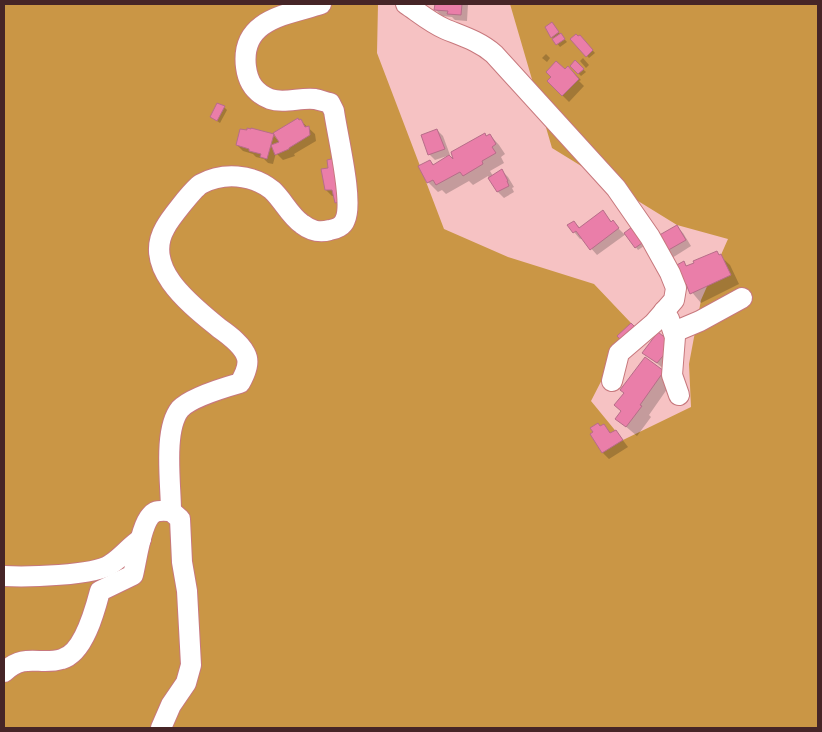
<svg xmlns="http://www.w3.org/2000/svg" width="822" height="732" font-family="'Golos Text',sans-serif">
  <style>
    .green { fill: #ca9645 }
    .shadow { fill: #0003 }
    .building { fill: #ea7ea9; stroke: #b76d89 }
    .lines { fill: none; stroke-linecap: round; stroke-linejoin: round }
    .minor-casing { stroke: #c7787d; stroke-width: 22 }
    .minor { stroke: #fff; stroke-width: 20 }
  </style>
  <rect width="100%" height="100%" fill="#f6c2c3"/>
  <path class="green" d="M4,4H378L377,53L444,229L508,257L594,284L631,323L591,401L623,440L691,407L689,364L701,300L728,239L677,225L552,148L510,4H818V728H4Z"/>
  <g class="shadow">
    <path d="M436,4H468L467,21L455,20L452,17L442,16L435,9Z"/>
    <path d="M554,27L567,42L560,47L552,37Z"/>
    <path d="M580,36L595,53L589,58L572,40Z"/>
    <path d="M546,54L550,58L547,62L542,58Z"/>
    <path d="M583,58L589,65L586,68L580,61Z"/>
    <path d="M575,62L586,72L581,76L571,66Z"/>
    <path d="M568,67L581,80L579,81L584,86L569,102L548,81Z"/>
    <path d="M224,107L227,110L220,123L211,117Z"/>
    <path d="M300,120L315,134L316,141L294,154L295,156L283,160L276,153L273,164L268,163L264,159L256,157L253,154L243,151L237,145L273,135L278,140Z"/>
    <path d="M437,130L443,136L450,155L435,160L429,154Z"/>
    <path d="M490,135L499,145L505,154L501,157L504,163L490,171L493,176L502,171L508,177L514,187L512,188L514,192L504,198L498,192L488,176L473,185L469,181L446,194L442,190L438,192L428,182L420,167L430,161L434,165L456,164Z"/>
    <path d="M322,170L342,209L336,202L335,196H332L326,190Z"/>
    <path d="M602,212L624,234L632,228L647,244L638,250L626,234L597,255L582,238L580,239L569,226L574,222L580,228Z"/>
    <path d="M677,227L683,233L691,246L672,258L666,251Z"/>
    <path d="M717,253L730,265L739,284L701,303L685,284L683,263L688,267Z"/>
    <path d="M672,344L664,369L644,353Z"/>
    <path d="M645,359L672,382L649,415L651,417L637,436L617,419L622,412L625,393Z"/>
    <path d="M604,425L611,434L616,431L628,447L609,459L603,453L592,434Z"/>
  </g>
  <g class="building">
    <path d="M435,4H462L461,15L447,14L448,11L434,10Z"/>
    <path d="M552,22L559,32L551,38L545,27Z"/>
    <path d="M561,33L565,39L556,45L552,39Z"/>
    <path d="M576,34L578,36L580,35L593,50L586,57L570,39Z"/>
    <path d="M575,60L584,69L578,74L570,66Z"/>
    <path d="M556,61L565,69L568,66L579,79L562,96L547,81L551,77L546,72Z"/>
    <path d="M217,103L225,106L217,121L210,117Z"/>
    <path d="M298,118L299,120L301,119L305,127L309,126L310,135L289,148V149L275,155L271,145L279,142L273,133Z"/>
    <path d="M247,128L251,129V128L274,134L267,159L260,157L261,154L249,151V149L236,145L240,129L247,130Z"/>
    <path d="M437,129L445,149L428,155L421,135Z"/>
    <path d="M485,133L486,136L490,134L496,144L492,147L496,153L482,161L483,164L463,176L460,172L436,185L433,180L427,183L418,166L430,160L433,165L449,155L453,159L451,152Z"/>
    <path d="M335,158L344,201L335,203L332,190H325L321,169L328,168L327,160Z"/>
    <path d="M502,169L508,181H507L509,186L497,192L488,178Z"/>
    <path d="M603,210L611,222L613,220L619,228L590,250L576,231L573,233L567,225L574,221L579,228Z"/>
    <path d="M677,225L686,240L665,252L656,237Z"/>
    <path d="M632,227L645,241L635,248L624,233Z"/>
    <path d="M717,251L719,255L721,254L731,275L690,294L686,284L684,285L675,266L684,261L686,266L694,263L693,261Z"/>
    <path d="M631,323L638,330L620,339L617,336Z"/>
    <path d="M658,332L673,344L657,363L642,353Z"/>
    <path d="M645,357L664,371L640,405L642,406L626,427L615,419L621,411L614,405L624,393L620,390Z"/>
    <path d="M598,423L600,426L604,424L610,433L616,430L623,440L602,453L590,434L593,432L590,428Z"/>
  </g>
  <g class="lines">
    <defs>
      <g id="minor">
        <path d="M406,4C418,12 431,23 445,29C462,36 479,41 494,54L616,188L650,237L670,273L676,288L674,300L654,323L619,353L612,381"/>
        <path d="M664,311L669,319L675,337L672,375L679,395"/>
        <path d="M674,332L700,321L742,298"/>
        <path d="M171,511C171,484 163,430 180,409C190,398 226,387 240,383C244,376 249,366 247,358C244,346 229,335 219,328C191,305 142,268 165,228C169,220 193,189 201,184C223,172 252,174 272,190C283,200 290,216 302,224C311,231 319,233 330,230C336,229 343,226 345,220C354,202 337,134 334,111L330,103C325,102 320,100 315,99C301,97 284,104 270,99C255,93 248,83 246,67C240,19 287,15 321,4"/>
        <path d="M4,576C25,577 95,576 111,564C122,557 130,546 141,539"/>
        <path d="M4,672C26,652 39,666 62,659C84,653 95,610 100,591L133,575C137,560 141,519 155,512C160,510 167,511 171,511L180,519L182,562L187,591L191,665L186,683L171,705L161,728"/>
      </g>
    </defs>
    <use href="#minor" class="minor-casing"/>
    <use href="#minor" class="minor"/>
  </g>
  <rect width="822" height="732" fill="none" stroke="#462527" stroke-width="10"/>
</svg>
